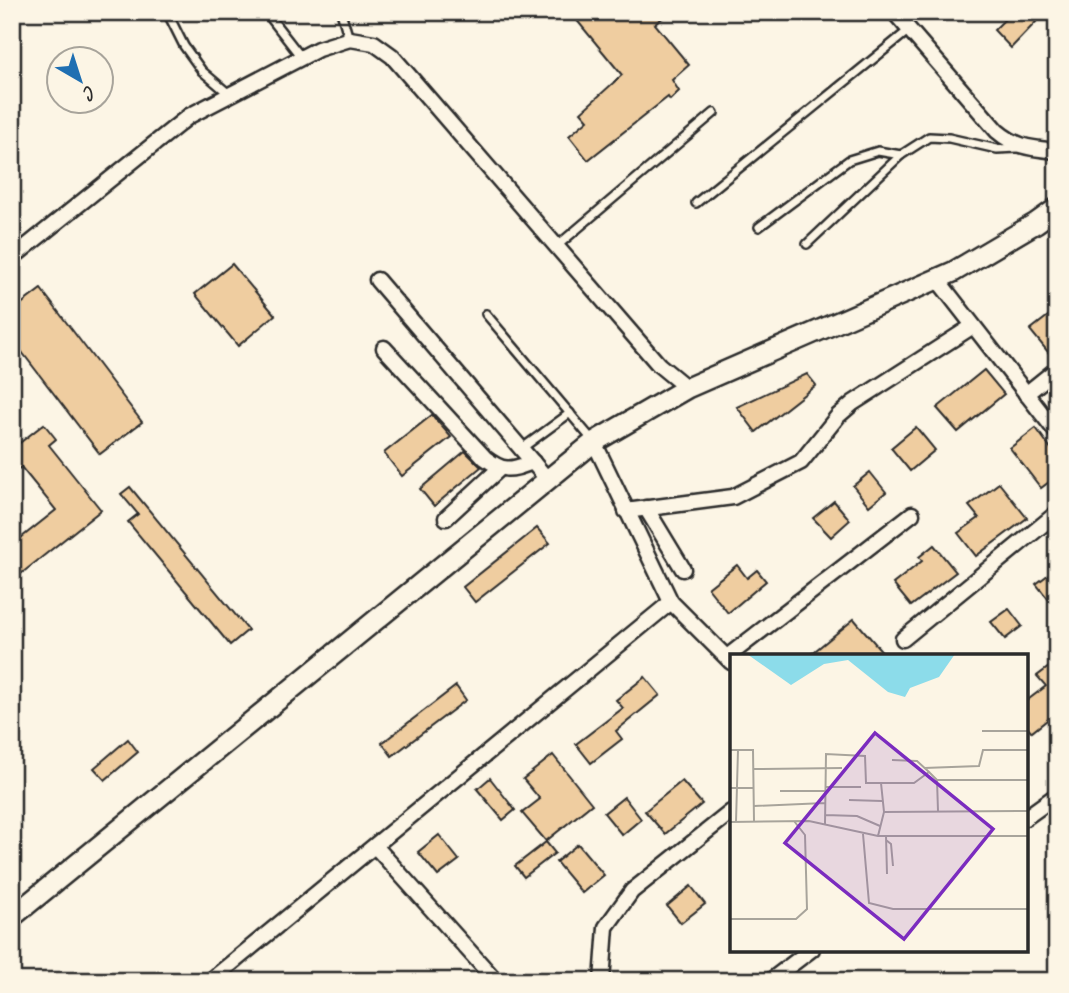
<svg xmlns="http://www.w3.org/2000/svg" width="1069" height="993" font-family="Caveat,sans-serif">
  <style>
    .building { fill: #efcda0; stroke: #2b2b2b; stroke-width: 2 }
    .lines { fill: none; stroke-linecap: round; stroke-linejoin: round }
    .lane-casing { stroke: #2b2b2b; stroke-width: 12 }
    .street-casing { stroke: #2b2b2b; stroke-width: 19 }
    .secondary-casing { stroke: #2b2b2b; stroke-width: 24 }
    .lane { stroke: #fcf5e5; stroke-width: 7 }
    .street { stroke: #fcf5e5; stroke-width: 14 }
    .secondary { stroke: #fcf5e5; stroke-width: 19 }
    .inset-road { fill: none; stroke: #a8a49b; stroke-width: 2 }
    .view { fill: #7b2cbf; fill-opacity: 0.15; stroke: #7b2cbf; stroke-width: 3.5 }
    .inset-edge { fill: none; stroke: #2b2b2b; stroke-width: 3.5 }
  </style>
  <rect width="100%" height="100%" fill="#fcf5e5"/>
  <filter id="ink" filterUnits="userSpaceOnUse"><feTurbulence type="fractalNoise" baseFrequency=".0143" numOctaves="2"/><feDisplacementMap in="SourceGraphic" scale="14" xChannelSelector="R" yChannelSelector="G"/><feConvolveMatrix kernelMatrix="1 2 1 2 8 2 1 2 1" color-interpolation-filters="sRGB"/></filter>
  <g filter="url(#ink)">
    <g class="building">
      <path d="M570,12H670L655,24L689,65L672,80L679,91L670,100L668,97L588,160L569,136L588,120L581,112L622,75Z"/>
      <path d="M1012,12H1026L1036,22L1011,48L994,30Z"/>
      <path d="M232,264L275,315L238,346L195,294Z"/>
      <path d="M41,289L142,422L100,454L12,339V311Z"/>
      <path d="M1057,309V344L1048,352L1030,330Z"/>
      <path d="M984,370L1004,394L958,432L937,408Z"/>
      <path d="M807,374L816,385L756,432L737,407Z"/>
      <path d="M432,415L451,437L402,476L384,453Z"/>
      <path d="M44,424L56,439L49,445L101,510L12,581V545L56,510L21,467L12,474V449Z"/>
      <path d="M916,427L935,450L910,471L891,448Z"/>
      <path d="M1036,428L1057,457V476L1041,488L1010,448Z"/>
      <path d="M465,451L481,467L434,506L420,489Z"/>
      <path d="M870,472L886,492L869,506L853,486Z"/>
      <path d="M999,483L1027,518L976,556L958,533L979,518L969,506Z"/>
      <path d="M130,487L248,630L230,645L128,522L138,514L121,494Z"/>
      <path d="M834,501L850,520L831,537L813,518Z"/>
      <path d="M537,528L550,543L475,602L463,587Z"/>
      <path d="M934,545L956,572L911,606L893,584L922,561L919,557Z"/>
      <path d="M737,565L747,578L757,570L766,581L728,613L708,588Z"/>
      <path d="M1057,568V610L1036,584Z"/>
      <path d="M1009,609L1022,626L1005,639L991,622Z"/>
      <path d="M854,619L885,655H810Z"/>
      <path d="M1057,661V712L1032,732L1025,724V702L1046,686L1037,676Z"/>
      <path d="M645,677L660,695L616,731L622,739L591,763L576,744L623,708L616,700Z"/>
      <path d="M456,686L466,700L392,756L382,743Z"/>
      <path d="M128,739L138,752L105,780L94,768Z"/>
      <path d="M553,755L592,804L546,841L522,813L540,799L523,779Z"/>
      <path d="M490,778L515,810L503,820L477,789Z"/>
      <path d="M682,781L702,804L665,834L645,811Z"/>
      <path d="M624,797L641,819L622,835L604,813Z"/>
      <path d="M439,835L459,860L438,876L418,852Z"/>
      <path d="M546,842L555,853L524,877L515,866Z"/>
      <path d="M578,844L604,875L582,893L556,862Z"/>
      <path d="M691,886L705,904L681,923L667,906Z"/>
    </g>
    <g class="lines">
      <defs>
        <g id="lane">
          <path d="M167,12L184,46L202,71L229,94"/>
          <path d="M266,12L301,57"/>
          <path d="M341,12L349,39"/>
          <path d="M696,203L909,30"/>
          <path d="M759,227L849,160L878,151L901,155"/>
          <path d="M807,244L901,155L929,137L949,138L997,149L1018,148"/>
          <path d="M557,246L714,113"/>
          <path d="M486,314L594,442"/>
          <path d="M521,449L570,413"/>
        </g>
        <g id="street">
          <path d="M894,12L997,131C1017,148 1031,148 1057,151"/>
          <path d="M12,258L189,116L318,49L350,39L374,43L392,56L659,365L687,388"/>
          <path d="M937,279L1057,433"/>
          <path d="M377,280L548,480"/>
          <path d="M384,348L485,458C505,473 510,470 533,462"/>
          <path d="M1026,394L1057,369"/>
          <path d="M594,442L671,602L731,662"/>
          <path d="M646,508L683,569"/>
          <path d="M626,511L733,497L801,462L838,416L853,403L973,326"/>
          <path d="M446,518L499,469"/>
          <path d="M903,639L1057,513"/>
          <path d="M727,657L912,514"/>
          <path d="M1025,818L1057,795"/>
          <path d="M375,846L496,981"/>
          <path d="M210,981L671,602"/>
          <path d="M602,981L606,927L632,891L731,812"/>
          <path d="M770,981L812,949"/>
        </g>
        <path id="secondary" d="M12,917L594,442L687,388L953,272L1036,223L1057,208"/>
      </defs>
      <use href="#lane" class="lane-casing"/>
      <use href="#street" class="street-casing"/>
      <use href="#secondary" class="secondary-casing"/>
      <use href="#lane" class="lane"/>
      <use href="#street" class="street"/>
      <use href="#secondary" class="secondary"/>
    </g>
  </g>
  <g transform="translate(730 654)">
    <rect width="298" height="298" fill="#fcf5e5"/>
    <path d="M17,0H225L209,23L180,34L175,43L158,38L118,6L94,10L61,31Z" fill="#8cdcea"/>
    <path class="inset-road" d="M252,77H298M0,96H23L24,167M194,114L249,112L253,96H298M23,115L112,114M199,118L207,126L208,157M207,126H298M96,133H131M0,134H24M50,137H96M119,146L152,147M24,152L95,149M154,158L298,157M95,161L127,162L150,172M0,168L79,167L148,182H298M6,168L8,96M95,170L96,100L135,102L136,129H151M133,180L139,249L163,255H298M148,182L154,158L151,129H184L199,118L187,107L162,106M156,182L157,220M156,186L161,190L163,212M0,265H66L77,255L75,181L64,167"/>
    <path class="view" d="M145,79L263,175L174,285L55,189Z"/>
    <rect width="298" height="298" class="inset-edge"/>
  </g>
  <rect width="1069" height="993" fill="none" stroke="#fcf5e5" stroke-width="42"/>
  <rect x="21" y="21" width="1027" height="951" fill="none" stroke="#2b2b2b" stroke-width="2.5" filter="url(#ink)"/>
  <g transform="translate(80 80) rotate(141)"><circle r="33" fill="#fcf5e5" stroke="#a8a49b" stroke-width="2"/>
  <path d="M0-5L12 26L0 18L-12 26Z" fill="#1f6fb2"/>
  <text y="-10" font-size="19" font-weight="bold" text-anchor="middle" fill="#2b2b2b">С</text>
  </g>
</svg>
